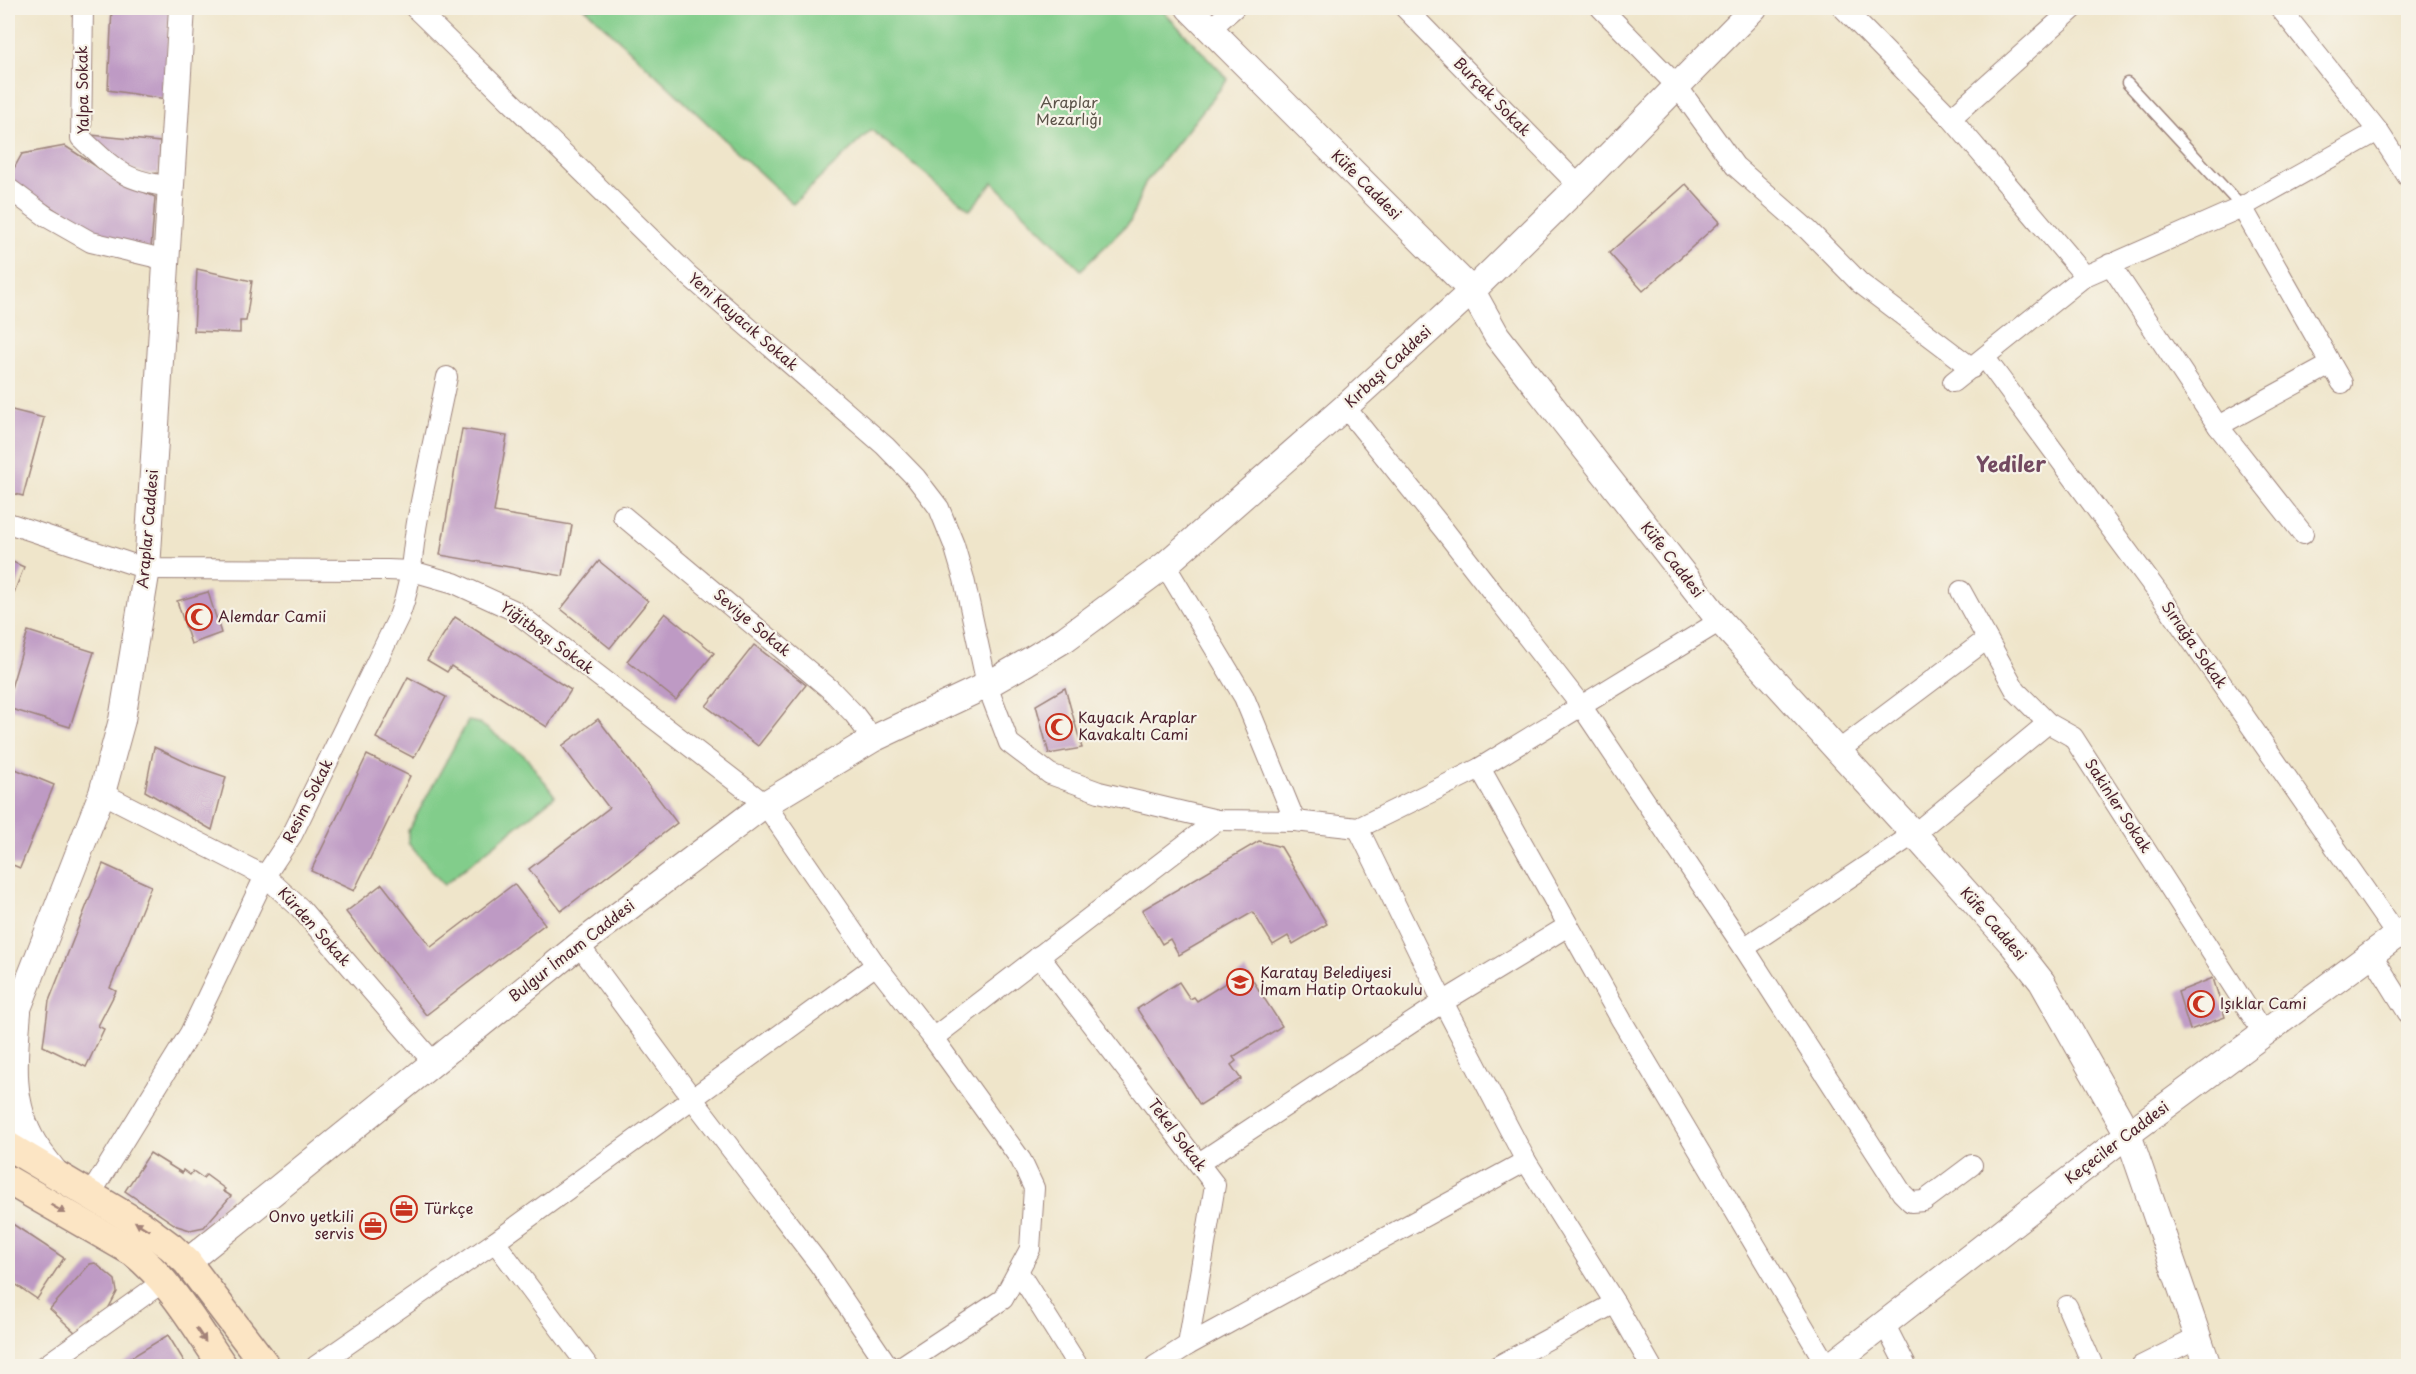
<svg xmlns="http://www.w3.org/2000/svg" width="2416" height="1374" font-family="'Playpen Sans',sans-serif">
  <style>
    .green { fill: #82cd8b; stroke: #66765b; stroke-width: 1.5 }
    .building { fill: #be9ac4 }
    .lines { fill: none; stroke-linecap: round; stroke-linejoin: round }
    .service-casing { stroke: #9c827a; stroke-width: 13 }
    .minor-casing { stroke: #9c827a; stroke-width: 22 }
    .tertiary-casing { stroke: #9c827a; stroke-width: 28 }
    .secondary-casing { stroke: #9c827a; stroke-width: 31 }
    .service { stroke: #fff; stroke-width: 10 }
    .minor { stroke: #fff; stroke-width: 20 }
    .tertiary { stroke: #fff; stroke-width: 26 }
    .secondary { stroke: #fce5c4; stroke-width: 28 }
    .oneway { fill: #a38278 }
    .labels { text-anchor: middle; stroke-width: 4.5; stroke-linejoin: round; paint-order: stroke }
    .street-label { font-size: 15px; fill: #4a1f2b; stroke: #f7f3e8 }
    .park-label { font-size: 15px; fill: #5b5348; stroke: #f7f3e8 }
    .poi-label { font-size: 15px; fill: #4a1f2b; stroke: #f7f3e8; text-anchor: start }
    .district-label { font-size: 21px; font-weight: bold; fill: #734a61; stroke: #f7f3e8 }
  </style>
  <rect width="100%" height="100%" fill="#f7f3e8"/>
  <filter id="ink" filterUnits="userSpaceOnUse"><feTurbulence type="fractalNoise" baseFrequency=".0167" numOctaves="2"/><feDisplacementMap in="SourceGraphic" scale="12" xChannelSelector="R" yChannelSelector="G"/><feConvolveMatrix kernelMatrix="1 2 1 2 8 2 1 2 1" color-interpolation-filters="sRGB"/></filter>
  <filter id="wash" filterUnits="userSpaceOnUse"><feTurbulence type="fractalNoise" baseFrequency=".008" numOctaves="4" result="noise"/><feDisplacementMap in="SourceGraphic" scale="24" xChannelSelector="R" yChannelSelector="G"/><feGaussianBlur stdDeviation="1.35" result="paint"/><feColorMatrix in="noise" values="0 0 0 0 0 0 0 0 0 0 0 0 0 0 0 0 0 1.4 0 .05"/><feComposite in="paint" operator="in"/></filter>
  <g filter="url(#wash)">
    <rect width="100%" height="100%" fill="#efe5ca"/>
    <g class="green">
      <path d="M585,8H1160L1228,79L1145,183L1130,222L1081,270L993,182L970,210L871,130L793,204Z"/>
      <path d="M468,721L479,723L525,756L555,796L444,885L408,843V831Z"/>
    </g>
    <g id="blocks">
      <g class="building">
        <path d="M112,8H169L166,99L108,90Z"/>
        <path d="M91,135L160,142L159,173L147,174L118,165Z"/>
        <path d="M65,146L119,181L155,197L151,249L95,236L8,179L22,154Z"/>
        <path d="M1686,184L1720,222L1643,291L1609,253Z"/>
        <path d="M197,269L252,281L246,321H240V333L194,331Z"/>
        <path d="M8,409L44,418L23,496L8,492Z"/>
        <path d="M462,429L507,436L494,512L572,525L563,576L440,555Z"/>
        <path d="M8,560L24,567L8,608Z"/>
        <path d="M599,561L648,601L610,648L561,609Z"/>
        <path d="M208,592L221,633L191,644L177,601Z"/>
        <path d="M665,613L714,653L676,700L627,661Z"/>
        <path d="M455,617L571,690L547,727L451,666L447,672L427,660Z"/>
        <path d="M28,631L94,652L70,727L8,708V698Z"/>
        <path d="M754,645L806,685L758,746L706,706Z"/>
        <path d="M408,677L446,697L414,758L376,738Z"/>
        <path d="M1065,688L1082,748L1049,754L1036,705Z"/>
        <path d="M598,719L677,823L561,911L529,869L609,808L562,746Z"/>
        <path d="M154,747L194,766L226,777L212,830L145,791Z"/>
        <path d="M367,755L410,776L354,891L311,871Z"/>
        <path d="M8,766L54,785L20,868L8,863Z"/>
        <path d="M1259,841L1281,847L1327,924L1293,944L1288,936L1273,945L1253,912L1179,955L1170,939L1162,944L1142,910Z"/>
        <path d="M103,864L151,886L110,988L116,991L98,1026L104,1029L86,1067L43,1046L49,1001Z"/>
        <path d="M382,884L431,947L514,884L545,924L426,1015L346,912Z"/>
        <path d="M1246,970L1282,1026L1233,1057L1236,1061L1231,1065L1241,1079L1200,1105L1137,1009L1179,982L1190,999L1194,997L1197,1001Z"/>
        <path d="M2213,978L2225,1017L2190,1030L2178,992Z"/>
        <path d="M150,1153L182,1173L183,1170L190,1175L193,1171L203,1178L206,1175L225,1189L223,1191L231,1196L204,1227L190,1230L177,1226L125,1191Z"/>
        <path d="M8,1221L64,1258L37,1299L8,1279Z"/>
        <path d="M95,1263L115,1280L117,1292L108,1309L76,1333L50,1309L90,1264Z"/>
        <path d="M168,1335L187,1366H117Z"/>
      </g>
    </g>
  </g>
  <g filter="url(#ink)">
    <use href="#blocks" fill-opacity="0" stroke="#9c827a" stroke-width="1.5"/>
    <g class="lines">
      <defs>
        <path id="service" d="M2127,83L2242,207"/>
        <g id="minor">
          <path d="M83,8L81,138C115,170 124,181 172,187"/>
          <path d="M415,8L687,274L885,446L916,478L939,508L954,545L964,579L987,685L1009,743L1050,774L1099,792L1217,820L1295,821L1358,828L1480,768L1720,621"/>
          <path d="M1405,8L1579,186"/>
          <path d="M1601,8L1677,86L1735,166L1808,230L1860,283L1972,368"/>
          <path d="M1843,8L1951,118L2085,276"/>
          <path d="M2280,8L2378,131L2408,177"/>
          <path d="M1210,29L1234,8"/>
          <path d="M1951,118L2074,8"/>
          <path d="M8,188L47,217L91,242L167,260"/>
          <path d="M2242,207L2342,383"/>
          <path d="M2110,264L2218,426L2303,534"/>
          <path d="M1985,358L2162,598L2397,936"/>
          <path d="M1953,382L2085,276L2242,207L2378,131"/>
          <path d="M1345,407L1444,530L1582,707L1744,948L1902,1193L1911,1202L1924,1201L1972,1165"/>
          <path d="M2218,426L2330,365"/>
          <path d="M623,516L830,689L854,714L873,739"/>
          <path d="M8,523L147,569L387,570L412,571L454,583L513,610L765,804L876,965L933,1038L1021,1160L1034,1188L1030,1249L1003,1299L902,1366"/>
          <path d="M1165,565L1244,697L1295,821"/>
          <path d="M1961,591L2016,691L2048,723L2073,737L2264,1034"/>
          <path d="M1838,751L1987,639"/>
          <path d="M1480,768L1622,1021L1827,1366"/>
          <path d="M102,793L265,876L300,908L433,1062"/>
          <path d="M1358,828L1443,1002L1526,1161L1615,1303L1651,1366"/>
          <path d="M579,945L692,1098L819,1264L888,1366"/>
          <path d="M1744,948L1914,834L2048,723"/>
          <path d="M2372,955L2408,1013"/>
          <path d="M1039,956L1215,1185L1188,1345"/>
          <path d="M933,1038L1217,820"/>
          <path d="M1199,1163L1443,1002L1568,926"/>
          <path d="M90,1195L190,1033L265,876L292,835L399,616C413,581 411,553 418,517C427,470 437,424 447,377"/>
          <path d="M495,1242L588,1366"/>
          <path d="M1018,1271L1078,1366"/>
          <path d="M2067,1306L2093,1366"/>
          <path d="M1885,1325L1906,1366"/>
          <path d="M45,1366L164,1281"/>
          <path d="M316,1366L495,1242L876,965"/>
          <path d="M1155,1366L1188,1345L1526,1161"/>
          <path d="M1498,1366L1615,1303"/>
          <path d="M2141,1366L2197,1338"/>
        </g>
        <g id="tertiary">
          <path d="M1189,8L1472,291L1497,336L1720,621L1914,834L2013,945L2042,982L2128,1134L2208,1366"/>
          <path d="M18,1012C14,1057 9,1103 34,1144C41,1155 49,1164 56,1174"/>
          <path d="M8,1029L19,1006L102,793L122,720L147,569L182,8"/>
          <path d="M187,1262L579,945L765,804L873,739L987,685L1027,662L1065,639L1165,565L1345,407L1472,291L1579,186L1754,8"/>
          <path d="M1830,1366L2128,1134L2408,927"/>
        </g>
        <g id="secondary">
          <path d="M8,1146L144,1227L171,1247L187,1262L266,1366"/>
          <path d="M8,1180L133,1252C171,1282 196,1327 223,1366"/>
        </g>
      </defs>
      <use href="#service" class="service-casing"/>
      <use href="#minor" class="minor-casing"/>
      <use href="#tertiary" class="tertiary-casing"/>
      <use href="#secondary" class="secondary-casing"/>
      <use href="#service" class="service"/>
      <use href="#minor" class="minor"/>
      <use href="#tertiary" class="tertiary"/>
      <use href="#secondary" class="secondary"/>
    </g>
    <defs><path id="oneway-solid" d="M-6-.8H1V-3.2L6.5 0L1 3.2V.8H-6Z" transform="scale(1.5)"/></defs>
    <g class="oneway">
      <use href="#oneway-solid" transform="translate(58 1209) rotate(30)"/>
      <use href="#oneway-solid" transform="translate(142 1226) rotate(-148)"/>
      <use href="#oneway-solid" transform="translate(201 1335) rotate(56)"/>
    </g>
  </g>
  <defs>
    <symbol id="mosque-ring" viewBox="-11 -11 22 22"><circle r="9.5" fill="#f7f3e8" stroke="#c8321e" stroke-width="1.5"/><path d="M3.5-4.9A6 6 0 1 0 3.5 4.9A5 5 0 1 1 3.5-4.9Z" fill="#c8321e"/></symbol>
    <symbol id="school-ring" viewBox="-11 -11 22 22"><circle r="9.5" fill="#f7f3e8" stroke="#c8321e" stroke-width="1.5"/><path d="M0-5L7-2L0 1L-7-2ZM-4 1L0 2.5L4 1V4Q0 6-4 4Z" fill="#c8321e"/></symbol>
    <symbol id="office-ring" viewBox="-11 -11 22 22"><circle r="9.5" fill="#f7f3e8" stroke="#c8321e" stroke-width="1.5"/><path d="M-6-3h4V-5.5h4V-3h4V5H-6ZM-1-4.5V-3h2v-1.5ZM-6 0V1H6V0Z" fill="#c8321e"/></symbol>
  </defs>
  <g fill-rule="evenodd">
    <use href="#mosque-ring" x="184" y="602" width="30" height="30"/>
    <use href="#mosque-ring" x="1044" y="712" width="30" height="30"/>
    <use href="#school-ring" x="1225" y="967" width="30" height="30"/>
    <use href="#mosque-ring" x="2186" y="989" width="30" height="30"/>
    <use href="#office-ring" x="389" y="1194" width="30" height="30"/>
    <use href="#office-ring" x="358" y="1211" width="30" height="30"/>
  </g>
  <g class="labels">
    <g class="street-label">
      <text transform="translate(83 90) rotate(-91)" y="5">Yalpa Sokak</text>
      <text transform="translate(1492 97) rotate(46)" y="5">Burçak Sokak</text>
      <text transform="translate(1366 185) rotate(45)" y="5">Küfe Caddesi</text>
      <text transform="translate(743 322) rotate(41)" y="5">Yeni Kayacık Sokak</text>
      <text transform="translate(1388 367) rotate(-43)" y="5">Kırbaşı Caddesi</text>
      <text transform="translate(148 529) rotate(-85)" y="5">Araplar Caddesi</text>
      <text transform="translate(1672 560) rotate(52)" y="5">Küfe Caddesi</text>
      <text transform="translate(752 623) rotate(40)" y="5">Seviye Sokak</text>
      <text transform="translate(547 638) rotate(36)" y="5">Yiğitbaşı Sokak</text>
      <text transform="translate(2194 645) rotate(55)" y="5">Sırıağa Sokak</text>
      <text transform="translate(308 801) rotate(-63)" y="5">Resim Sokak</text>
      <text transform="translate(2118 806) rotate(57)" y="5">Sakinler Sokak</text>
      <text transform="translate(1993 924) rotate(49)" y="5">Küfe Caddesi</text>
      <text transform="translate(314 927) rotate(48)" y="5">Kürden Sokak</text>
      <text transform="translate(572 951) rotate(-38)" y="5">Bulgur İmam Caddesi</text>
      <text transform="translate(1177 1135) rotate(53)" y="5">Tekel Sokak</text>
      <text transform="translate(2117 1143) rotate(-37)" y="5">Keçeciler Caddesi</text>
    </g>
    <g class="park-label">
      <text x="1069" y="108">Araplar<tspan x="1069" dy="17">Mezarlığı</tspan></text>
    </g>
    <g class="poi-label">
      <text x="218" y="622">Alemdar Camii</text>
      <text x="1078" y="723">Kayacık Araplar<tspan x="1078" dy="17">Kavakaltı Cami</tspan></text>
      <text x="1260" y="978">Karatay Belediyesi<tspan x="1260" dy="17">İmam Hatip Ortaokulu</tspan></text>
      <text x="2220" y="1009">Işıklar Cami</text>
      <text x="424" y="1214">Türkçe</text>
      <text x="354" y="1222" text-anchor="end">Onvo yetkili<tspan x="354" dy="17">servis</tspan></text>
    </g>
    <g class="district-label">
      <text x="2011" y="472">Yediler</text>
    </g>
  </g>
  <rect width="2416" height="1374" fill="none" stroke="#f7f3e8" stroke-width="30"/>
</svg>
